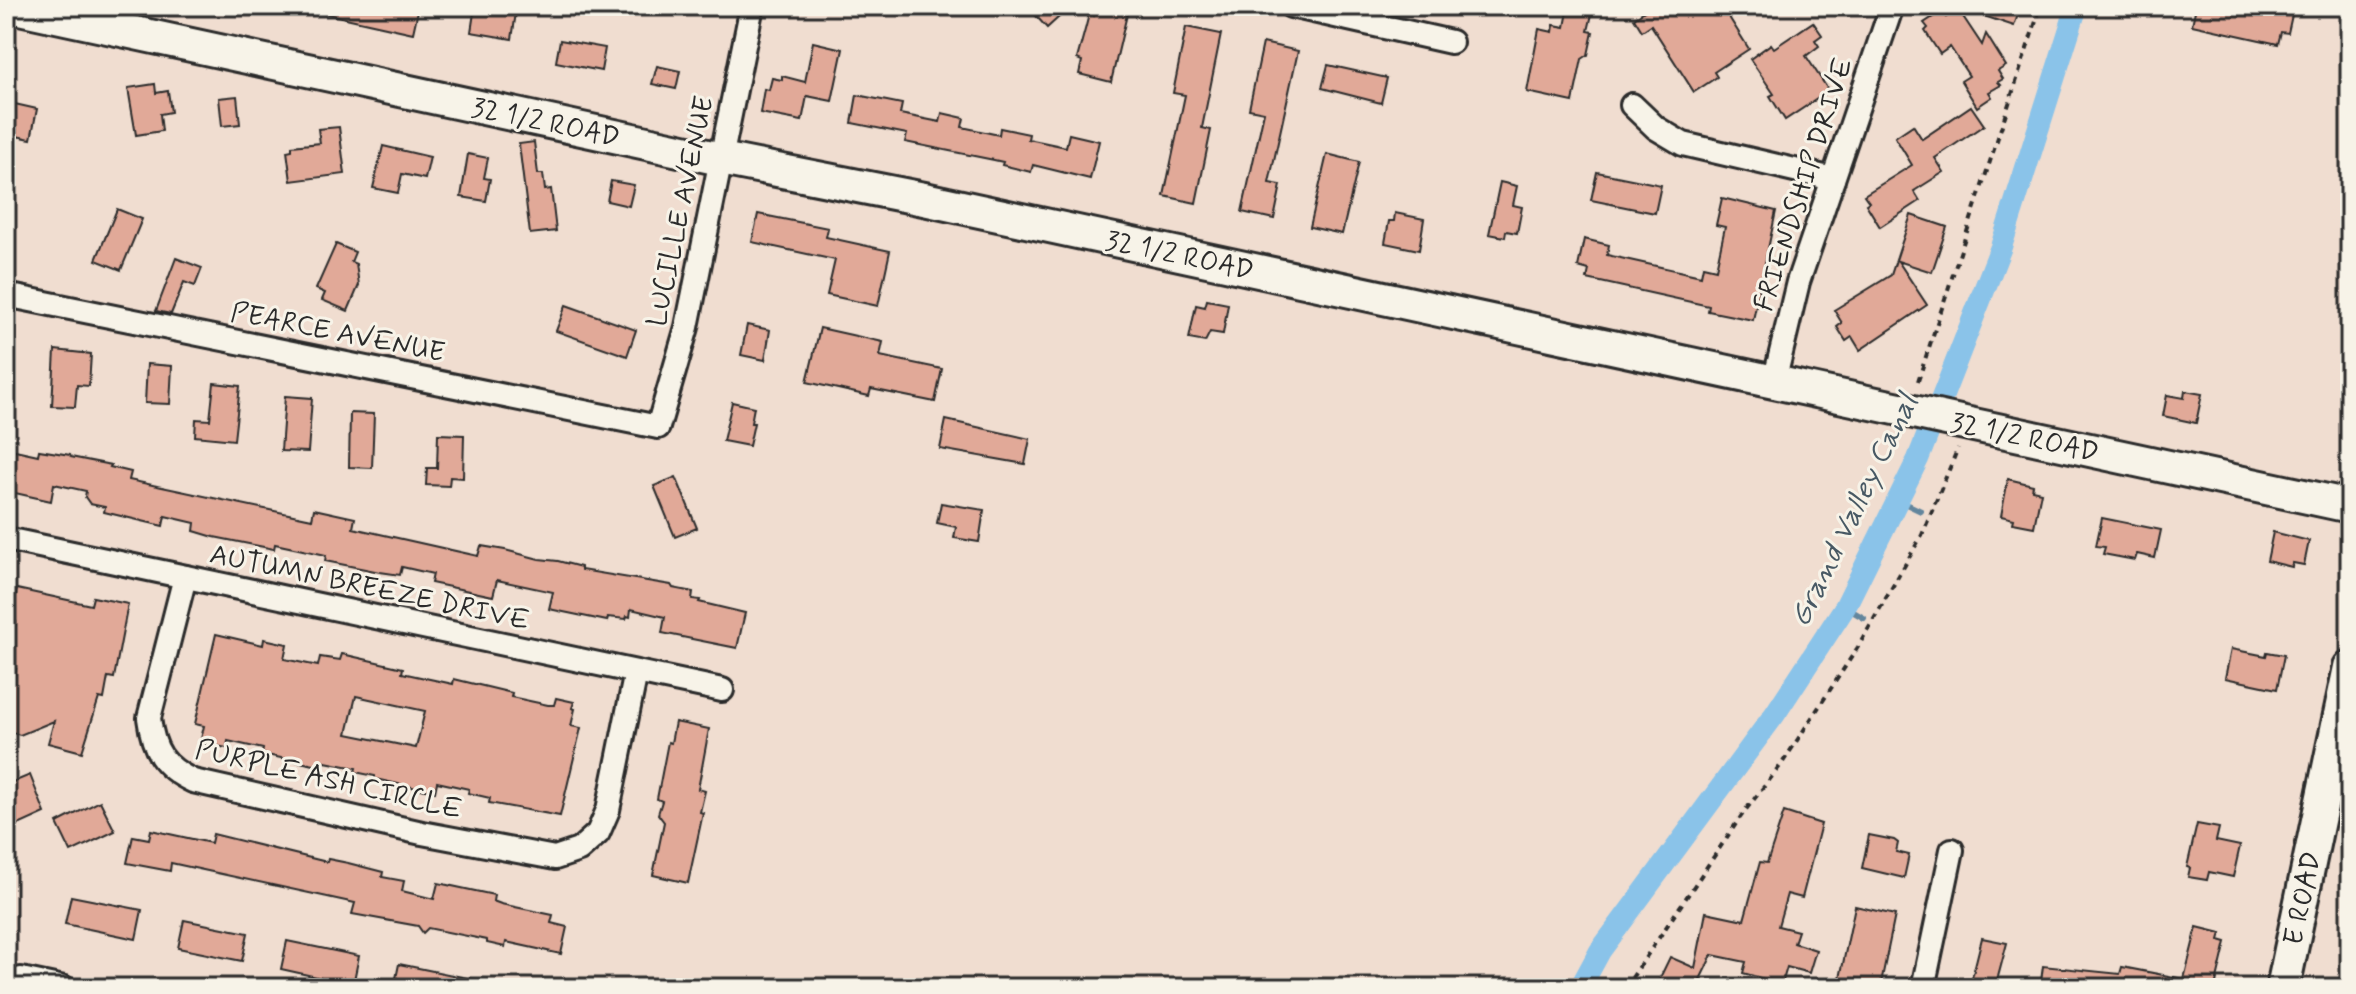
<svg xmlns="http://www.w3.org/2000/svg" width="2356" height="994" font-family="Mynerve,sans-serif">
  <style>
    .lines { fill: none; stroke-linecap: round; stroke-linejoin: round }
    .stream { stroke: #64869d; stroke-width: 6 }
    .canal { stroke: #8ac3e9; stroke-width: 22 }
    .building { fill: #e1a998; stroke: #2b2b2b; stroke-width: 2; fill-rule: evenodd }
    .street-casing { stroke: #2b2b2b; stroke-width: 28 }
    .secondary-casing { stroke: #2b2b2b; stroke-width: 38 }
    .path { stroke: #2b2b2b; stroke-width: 4; stroke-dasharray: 6 6; stroke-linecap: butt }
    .street { stroke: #f7f3e8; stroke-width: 22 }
    .secondary { stroke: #f7f3e8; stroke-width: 32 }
    .labels { text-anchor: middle; stroke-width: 6; stroke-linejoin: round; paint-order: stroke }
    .street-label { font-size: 28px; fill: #2b2b2b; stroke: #f7f3e8 }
    .water-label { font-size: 30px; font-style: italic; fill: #485964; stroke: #f7f3e8 }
  </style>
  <rect width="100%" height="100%" fill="#f0ddd0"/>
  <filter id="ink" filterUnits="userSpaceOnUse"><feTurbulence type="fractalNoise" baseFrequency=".0125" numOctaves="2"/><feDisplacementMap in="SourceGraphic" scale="16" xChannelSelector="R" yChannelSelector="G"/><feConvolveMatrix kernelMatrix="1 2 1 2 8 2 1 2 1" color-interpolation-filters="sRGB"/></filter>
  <g filter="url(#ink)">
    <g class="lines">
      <g class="stream">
        <path d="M1898,500L1921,511"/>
        <path d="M1845,607L1864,618"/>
      </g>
      <path class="canal" d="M1580,988L1600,951L1775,714L1845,607L1918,459L2001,247L2077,6"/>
    </g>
    <g class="building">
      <path d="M324,6H419L413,33L323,13Z"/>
      <path d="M475,6H517L512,39L471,32Z"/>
      <path d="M1027,6H1071L1047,28Z"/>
      <path d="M1097,6L1128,10L1111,82L1079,74L1082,61L1077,59L1086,26L1089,14L1094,16Z"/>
      <path d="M1569,6H1590V9L1593,10L1588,31L1593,32L1588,55L1582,59L1573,102L1527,92L1539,29L1553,32L1554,25L1565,27Z"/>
      <path d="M1652,6H1722L1749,49L1714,72L1717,77L1694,92L1651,25L1642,31L1634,18Z"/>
      <path d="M1963,6H2021L2014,26L1963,9Z"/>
      <path d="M2196,6H2233L2267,13L2268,6H2294L2288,33L2281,32L2278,44L2192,25Z"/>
      <path d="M1958,9L1982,45L1986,34L2006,66L1998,71L2003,79L1998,82L2001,85L1989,92L1992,97L1977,107L1961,81L1969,76L1950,47L1940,54L1925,31L1928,28L1924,23L1942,11L1946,17Z"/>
      <path d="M1813,22L1822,35L1815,40L1819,46L1806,56L1829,91L1785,120L1770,96L1774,94L1750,59L1771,44L1774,48Z"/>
      <path d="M1186,27L1221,34L1202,128L1211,130L1196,203L1164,196L1185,95L1173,93Z"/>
      <path d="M560,40L605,48L601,71L556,62Z"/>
      <path d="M813,42L843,49L832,101L807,96L802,121L760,113L764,89L769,90L772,78L782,80V76L805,82Z"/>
      <path d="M1263,43L1298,51L1269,183L1281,185L1274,219L1242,212L1264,112L1249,109Z"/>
      <path d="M1328,65L1387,78L1381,103L1322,88Z"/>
      <path d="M657,66L680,71L676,89L652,84Z"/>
      <path d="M155,84L156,93L168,91L171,112L160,114L162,131L136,135L128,88Z"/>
      <path d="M857,95L902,104L900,114L940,122L942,113L964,118L962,127L999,135L1000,128L1029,134L1028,139L1066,147L1069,134L1099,141L1090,179L1033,165L1031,172L1002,165L1003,162L994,160L905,142L907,134L852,123Z"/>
      <path d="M237,96L240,124L222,126L219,98Z"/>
      <path d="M6,102L37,109L31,139L6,134Z"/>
      <path d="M1971,106L1984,125L1935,158L1944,172L1914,191L1920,201L1880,227L1866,204L1869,202L1864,195L1912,165L1895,137L1913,125L1922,139Z"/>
      <path d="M339,127L345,174L291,181L287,151L292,150V146L320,143L318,129Z"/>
      <path d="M534,142L538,174H543L545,190L551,189L556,231L530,234L519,144Z"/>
      <path d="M383,146L430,157L425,179L402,174L398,193L373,188Z"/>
      <path d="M468,154L488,158L484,178L490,179L486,201L461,197Z"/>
      <path d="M1327,154L1359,162L1342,234L1310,227Z"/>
      <path d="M1597,172L1661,185L1655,213L1591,200Z"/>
      <path d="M611,181L634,185L629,206L607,201Z"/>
      <path d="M1500,182L1517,186L1513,205L1522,207L1517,233L1506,231L1505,237L1489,234Z"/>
      <path d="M1722,198L1776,211L1753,320L1708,311L1709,306L1587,279L1589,270L1578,267L1584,239L1609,245L1607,255L1701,276L1703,266L1716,269L1725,227L1716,225Z"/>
      <path d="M117,209L142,219L121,270L96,260Z"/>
      <path d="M1395,213L1424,219L1419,250L1385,243L1389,221H1394Z"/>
      <path d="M758,214L828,228L826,237L890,251L878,306L827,295L835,260L752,242Z"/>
      <path d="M1911,215L1947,227L1932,272L1898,261L1927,305L1860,350L1852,337L1846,341L1837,327L1842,323L1834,310L1891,275Z"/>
      <path d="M336,244L355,252L351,262L356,264L359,285L348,311L322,300L325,293L316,289Z"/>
      <path d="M176,258L202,268L195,286L184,282L171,314L156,311Z"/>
      <path d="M1207,300L1228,304L1223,334L1210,332L1205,342L1189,339L1196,305L1205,307Z"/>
      <path d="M566,305L636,330L627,356L556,331Z"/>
      <path d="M747,325L770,330L765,360L741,355Z"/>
      <path d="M820,328L883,342L880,356L942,369L935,402L871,389L869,396L807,382Z"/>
      <path d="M55,350L91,354L89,386L77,385L75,407L52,406Z"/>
      <path d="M147,364L172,366L170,404L145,403Z"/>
      <path d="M214,383L240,386L234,440L195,436L196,419L210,420Z"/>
      <path d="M2185,391L2202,394L2196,423L2163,416L2167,395L2184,398Z"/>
      <path d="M285,396L312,398L308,452L281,451Z"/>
      <path d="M732,402L754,407L751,423H754L749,446L723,441Z"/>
      <path d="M350,413L374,414L372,468L349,467Z"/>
      <path d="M946,420L1030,439L1025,464L940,449Z"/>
      <path d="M438,434L464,435L463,478L450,477L449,486L426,485L427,468H437Z"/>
      <path d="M6,448L38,455L39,450L70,455L71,457L111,465L110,467L131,472L129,480L312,519L314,509L355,518L353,528L478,556L481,546L505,550L539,559L558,561L581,567V570L671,585L673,588L693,592L692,599L700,600L699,602L745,613L737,648L662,633L665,617L631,609L630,617L627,616L626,619L608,617L607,621L549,609L553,592L497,580L493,596L431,583L433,574L402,567L400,575L380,572L325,561L326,555L275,544L274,549L214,537L194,531L195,523L165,516L163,526L104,512L105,507L90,504L85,497L86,491L54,484L51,501L6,491Z"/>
      <path d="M676,477L697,528L675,537L654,486Z"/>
      <path d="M2008,479L2033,485L2032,490L2041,492L2034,527L2013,523L2014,519L2001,516Z"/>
      <path d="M941,503L984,510L979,542L954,538L956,527L937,523Z"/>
      <path d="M2102,518L2161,530L2155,558L2137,554L2135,560L2103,554L2105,547L2096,546Z"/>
      <path d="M2273,532L2309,541L2304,565L2293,563L2292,567L2267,561Z"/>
      <path d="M17,589L91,605L93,597L128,604L114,678L108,677L104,699L99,698L82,752L48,743L54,721L20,735L6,731V700L16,669L6,667L16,622L10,620Z"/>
      <path d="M216,634L263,645L264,639L287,644L284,659L318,666L320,657L340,660L342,654L403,668L402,673L453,684L454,679L512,693L511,697L548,705H554L556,698L574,702L572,708L575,709L571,726L581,728L560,816L489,803L490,798L468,793L469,789L437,782L435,792L375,779V776L355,772L356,768L320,761L319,766L262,754L263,749L228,741L227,748L200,743L204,726L195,724ZM356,696L425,711L416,748L347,734Z"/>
      <path d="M2231,649L2266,656L2267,652L2284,655L2277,689L2225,678Z"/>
      <path d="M675,722L709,729L698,789L705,791L700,812L703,813L688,883L653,875L664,822L658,814L662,801L657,799L668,742L671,743Z"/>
      <path d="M30,775L45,813L12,828L6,815V785Z"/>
      <path d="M100,801L115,831L71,852L57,823Z"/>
      <path d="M1784,812L1821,824L1802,898L1787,894L1778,926L1798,931L1794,943L1816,950L1809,973L1787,967L1782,984L1743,973L1746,962L1712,955L1696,988H1655L1670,957L1695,968L1706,912L1744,920L1760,862L1767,863Z"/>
      <path d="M2197,824L2219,828L2216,841L2240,846L2233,877L2209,872L2207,880L2188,877L2190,868L2187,867Z"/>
      <path d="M151,830L211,843L213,834L327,862L328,859L348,863L383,872L382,877L404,881L402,891L434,899L438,883L494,895L493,901L501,904L553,915L551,923L567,927L561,954L506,942L505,947L487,943V940L428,928L423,933L418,926L352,914L355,903L171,863L170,871L127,863L133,836L149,839Z"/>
      <path d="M1869,835L1894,840L1898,843L1896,852L1909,855L1904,878L1862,868Z"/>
      <path d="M71,896L142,910L136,939L65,924Z"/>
      <path d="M1855,906L1895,915L1880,988H1838Z"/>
      <path d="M184,920L248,933L242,961L178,948Z"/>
      <path d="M2197,927L2221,933L2219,940L2226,942L2215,988H2040L2043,966L2120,974L2122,967L2184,979Z"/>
      <path d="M1982,938L2007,943L1995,988L1971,982Z"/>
      <path d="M287,941L359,956L353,985L281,969Z"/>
      <path d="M399,964L477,980L476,988H394Z"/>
    </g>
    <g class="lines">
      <defs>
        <g id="street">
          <path d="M1291,6L1451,42"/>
          <path d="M1632,105L1656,128L1683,144L1833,179"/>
          <path d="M6,295L658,427L687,327L752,6"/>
          <path d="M1774,382L1798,282L1892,6"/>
          <path d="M6,539L722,690"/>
          <path d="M185,577L149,718C153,750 163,767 193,781L422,833L555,858L579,850L598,833L608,810L636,672"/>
          <path d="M21,979L64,988"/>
          <path d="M1923,988L1952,850"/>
        </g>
        <g id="secondary">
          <path d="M10,6L721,159L924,199L2350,506"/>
          <path d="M2283,988L2350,667"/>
        </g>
      </defs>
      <use href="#street" class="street-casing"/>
      <use href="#secondary" class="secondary-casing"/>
      <g class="path">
        <path d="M1918,381L2041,6"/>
        <path d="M1625,988L1744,812L1781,765L1858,647L1922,535L1958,448"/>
      </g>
      <use href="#street" class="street"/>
      <use href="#secondary" class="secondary"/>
    </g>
  </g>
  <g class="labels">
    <g class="street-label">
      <text transform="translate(546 121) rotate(12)" y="10">32 1/2 ROAD</text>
      <text transform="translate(1802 184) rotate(-72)" y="10">FRIENDSHIP DRIVE</text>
      <text transform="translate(679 211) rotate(-78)" y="10">LUCILLE AVENUE</text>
      <text transform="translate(1180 254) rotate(12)" y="10">32 1/2 ROAD</text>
      <text transform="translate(338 331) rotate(11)" y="10">PEARCE AVENUE</text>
      <text transform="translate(2025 436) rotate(12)" y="10">32 1/2 ROAD</text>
      <text transform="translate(370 586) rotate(12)" y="10">AUTUMN BREEZE DRIVE</text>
      <text transform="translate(329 778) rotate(13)" y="10">PURPLE ASH CIRCLE</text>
      <text transform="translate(2301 898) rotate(-78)" y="10">E ROAD</text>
    </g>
    <g class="water-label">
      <text transform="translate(1853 510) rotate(-64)" y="10">Grand Valley Canal</text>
    </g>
  </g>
  <rect width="2356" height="994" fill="none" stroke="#f7f3e8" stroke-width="32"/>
  <rect x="16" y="16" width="2324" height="962" fill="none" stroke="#2b2b2b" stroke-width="3" filter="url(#ink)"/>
</svg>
